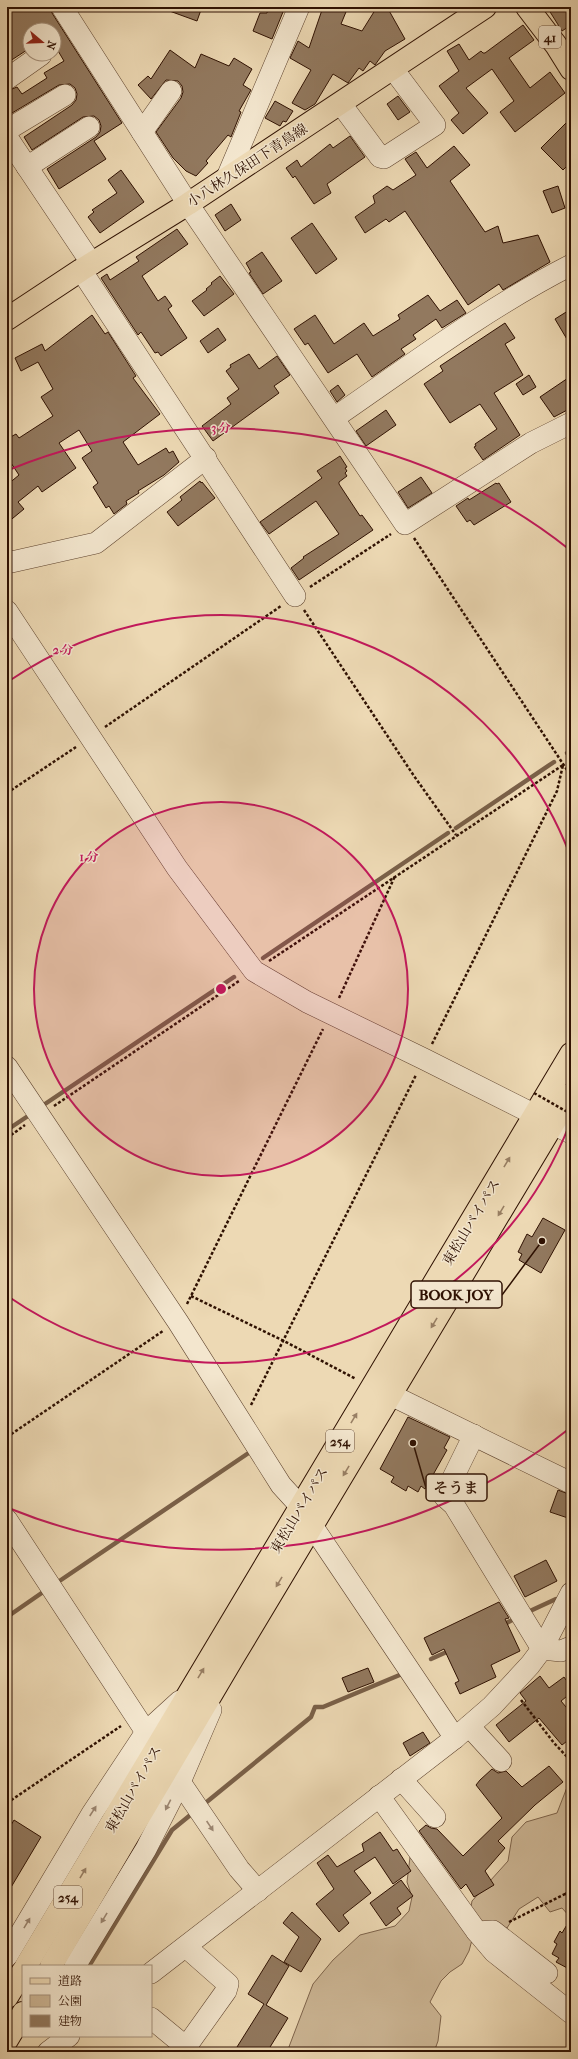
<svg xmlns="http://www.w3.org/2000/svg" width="578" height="2059" font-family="'IM FELL French Canon','Noto Serif JP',serif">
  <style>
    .green { fill: #cdb796; stroke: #7e644c }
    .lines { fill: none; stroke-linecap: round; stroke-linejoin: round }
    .stream { stroke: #7a6048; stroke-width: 4.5 }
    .building { fill: #92795f; stroke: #2f1102 }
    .minor-casing { stroke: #5e432e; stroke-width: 22 }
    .major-casing { stroke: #2f1102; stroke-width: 24 }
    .highway-casing { stroke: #2f1102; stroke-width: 24 }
    .path { stroke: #2f1102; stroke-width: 2.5; stroke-dasharray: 3 2; stroke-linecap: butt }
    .minor { stroke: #f3e6ce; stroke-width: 21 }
    .major { stroke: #edd9b4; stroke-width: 22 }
    .highway { stroke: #edd9b4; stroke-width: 22 }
    .path-bridge { stroke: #2f1102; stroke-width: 2.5; stroke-dasharray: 3 2; stroke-linecap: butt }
    .oneway { fill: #987f64 }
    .oneway2 { fill: #9b8672 }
    .ring { fill: none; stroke: #c2185b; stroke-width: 2 }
    .labels { text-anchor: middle; stroke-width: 3; stroke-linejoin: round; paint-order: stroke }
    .shield { fill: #f3e6ce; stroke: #6a513f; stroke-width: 1 }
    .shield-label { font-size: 13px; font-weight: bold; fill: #2f1102 }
    .street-label { font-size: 14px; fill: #2f1102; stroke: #f3e6ce }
    .centre { fill: #c2185b; stroke: #f3e6ce; stroke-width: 2 }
    .ring-label { font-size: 12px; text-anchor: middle; font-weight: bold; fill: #c2185b; stroke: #f3e6ce; stroke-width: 3; stroke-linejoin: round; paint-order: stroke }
    .leader { fill: none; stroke: #2f1102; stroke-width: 1.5 }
    .callout-dot { fill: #2f1102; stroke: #f3e6ce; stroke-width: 1.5 }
    .callout { fill: #f3e6ce; stroke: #2f1102; stroke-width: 1.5 }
    .callout-label { font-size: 15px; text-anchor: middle; font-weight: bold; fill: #2f1102 }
  </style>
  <rect width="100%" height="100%" fill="#edd9b4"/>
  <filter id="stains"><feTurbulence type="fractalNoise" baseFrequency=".005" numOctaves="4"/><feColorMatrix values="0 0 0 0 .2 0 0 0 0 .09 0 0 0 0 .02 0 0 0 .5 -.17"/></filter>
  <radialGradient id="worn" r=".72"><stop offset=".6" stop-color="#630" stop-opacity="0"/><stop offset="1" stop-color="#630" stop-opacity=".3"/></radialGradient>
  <g class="green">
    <path d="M571,1777V1918L562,1908L550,1912L538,1897L519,1909L507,1928H481L470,1912L472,1901L508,1861L512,1837L526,1822L557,1813Z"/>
    <path d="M410,1857L472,1940L469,1951L462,1964L450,1972L441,1981L430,2002L441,2016L438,2041L434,2052H287L313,1984L333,1960L360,1935L395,1926L409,1911L412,1897L407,1882Z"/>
  </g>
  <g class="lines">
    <g class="stream">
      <path d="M567,753L571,751"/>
      <path d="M456,828L554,762"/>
      <path d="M263,958L448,833"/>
      <path d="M42,1106L234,977"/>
      <path d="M7,1130L28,1116"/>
      <path d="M55,1584L253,1450"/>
      <path d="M530,1611L556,1599"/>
      <path d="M7,1617L46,1590"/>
      <path d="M503,1625L514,1619"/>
      <path d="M431,1659L451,1650"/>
      <path d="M203,1805L311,1717L315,1707H323L402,1674"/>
      <path d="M89,1966L172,1830L194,1812"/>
      <path d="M7,2011L18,2008"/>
    </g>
  </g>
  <g class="building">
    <path d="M7,7H50L52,13L122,123L94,141L106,159L59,189L47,169L96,137L100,132L101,126L99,120L94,116L83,117L32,150L24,137L72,105L76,100L77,94L75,88L70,84L59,85L7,116V91L17,87L22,94L47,78L44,73L64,61L54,44V30H30V48L7,63Z"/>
    <path d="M164,7H202L197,21L164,9Z"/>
    <path d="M268,7H285L272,39L253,31L260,13H267Z"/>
    <path d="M323,7H348L341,24L362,31L377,7H387L405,39L385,51L375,65L370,61L363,71L359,68L348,83L333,74L315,104L305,110L292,103L311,70L290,58L298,41L309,48Z"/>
    <path d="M547,7H571V25L562,31Z"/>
    <path d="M523,25L534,40L509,58L530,88L550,72L565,93L515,132L500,112L514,101L492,69L466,88L488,113L463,134L451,120L459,113L439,86L459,71L447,51L459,44L469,60L481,51L483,53H485Z"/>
    <path d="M170,50L195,68L201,54L229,66L234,58L252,69L243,85L251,90L239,111L241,112L231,137L228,135L206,161L208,163L196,176L186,171L173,158L156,132L181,98L183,92L182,86L178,81L166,80L151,99L138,85L148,76L151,79Z"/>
    <path d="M398,96L410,112L398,120L387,104Z"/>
    <path d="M275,101L293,111L286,122L283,121L280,126L265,118Z"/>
    <path d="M571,118V162L563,170L541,148Z"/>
    <path d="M350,136L365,157L327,184L331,193L314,204L295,176L293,178L286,168L297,160L301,167L330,144L333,148Z"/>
    <path d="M454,146L470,165L450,181L485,232L498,226L503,243L538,235L550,262L503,290L499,284L468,305L405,211L389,222L386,219L365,233L355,217L375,203L373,196L387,186L393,190L416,175L405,159L416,152L427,168Z"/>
    <path d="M121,170L144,202L100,233L88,217L94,212L92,210L117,193L108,180Z"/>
    <path d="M558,186L565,208L552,213L543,191Z"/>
    <path d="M231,204L241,220L225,231L215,215Z"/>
    <path d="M312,223L337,259L316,274L291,238Z"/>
    <path d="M177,229L188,244L142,276L158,301L165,296L172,306L168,309L187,338L161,356L158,352L155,353L141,332L138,335L101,278L107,274L110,280L139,261L136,257Z"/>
    <path d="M262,252L282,281L263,294L249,273L251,272L246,263Z"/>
    <path d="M220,276L234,294L204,316L192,301L207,290L206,289L212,284L211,283Z"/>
    <path d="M428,295L440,311L457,300L466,313L442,328L436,319L413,335L416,339L401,349L405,354L372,377L357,354L328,373L308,343L305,345L294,329L315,315L334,344L364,323L373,336L400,319L398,315Z"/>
    <path d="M571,309V346L555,319Z"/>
    <path d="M92,315L105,334L108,332L136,376L133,378L160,414L123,442L138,465L166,448L169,453L173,451L179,462L164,475L138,491L139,493L126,501L127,504L114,514L109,506L106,508L93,487L98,483L82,458L92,451L79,430L59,443L76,468L42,492L38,486L18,502L24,509L7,523V485L19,475L7,457V439L16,434L19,438L53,416L41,397L53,389L38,362L21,371L15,358L42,344L45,351Z"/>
    <path d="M505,323L515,338L505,344L523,375L494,393L520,435L483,460L474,447L476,446L475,444L497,429L480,404L450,423L424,384L443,371L440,366Z"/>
    <path d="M218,328L226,340L208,353L200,341Z"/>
    <path d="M249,354L259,369L277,356L290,375L274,386L279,393L213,441L202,426L231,404L227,398L239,389L226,371L231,367L230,365Z"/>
    <path d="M529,375L536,387L523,395L516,384Z"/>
    <path d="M571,376V408L554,417L540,397Z"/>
    <path d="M338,385L345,395L337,402L330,391Z"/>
    <path d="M386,410L396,425L366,446L356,431Z"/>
    <path d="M340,456L347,467L345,468L347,471L345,473L347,476L339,482V484L360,516L362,515L373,530L299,580L291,568L304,558L303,557L339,534L316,501L269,534L260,522L322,478L317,471Z"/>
    <path d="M421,477L432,493L408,508L398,492Z"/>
    <path d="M200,481L201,483L202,482L215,498L178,526L167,512L182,500L180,497Z"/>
    <path d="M496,483L497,484L499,483L511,502L474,525L470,520L467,522L456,506L468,498L469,500Z"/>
    <path d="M543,1218L565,1230L541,1273L519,1260L522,1254L518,1252L527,1234L532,1237Z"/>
    <path d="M408,1417L450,1437L444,1448L447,1450L425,1489L421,1486L418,1492L408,1486L406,1491L391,1482L394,1477L380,1469Z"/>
    <path d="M558,1490L571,1495V1519L550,1512Z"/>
    <path d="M546,1560L557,1581L525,1597L514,1576Z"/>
    <path d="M499,1602L509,1618L505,1619L520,1651L491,1665L496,1677L460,1694L455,1683L459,1681L444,1649L432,1655L424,1638Z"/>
    <path d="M368,1668L374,1682L348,1692L342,1678Z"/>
    <path d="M540,1676L549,1688L564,1677L571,1687V1693L561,1701L571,1713V1738L562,1745L539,1718L509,1742L496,1725L526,1701L520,1693Z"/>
    <path d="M423,1732L430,1743L410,1756L403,1743Z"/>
    <path d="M549,1766L563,1782L535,1805L498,1841L505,1848L485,1871L494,1885L474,1897L466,1884L461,1889L419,1831L426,1825L431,1828L437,1829L463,1856L502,1818L476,1785L480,1780L492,1769L498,1773L506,1771L522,1787Z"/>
    <path d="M14,1820L41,1837L7,1894V1832Z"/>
    <path d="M380,1832L393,1851L397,1849L411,1871L393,1884L375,1857L354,1871L371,1893L343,1915L349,1923L339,1932L316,1904L334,1889L317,1863L328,1855L337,1867L364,1851L362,1844Z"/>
    <path d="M401,1880L413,1896L397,1908L401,1914L386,1926L370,1903Z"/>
    <path d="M292,1912L321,1939L301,1972L284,1962L299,1937L283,1923Z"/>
    <path d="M571,1918V1970L556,1962L559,1958L552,1954L557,1944L554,1942L560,1931L562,1933Z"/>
    <path d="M272,1955L289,1966L266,2005L288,2018L267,2052H244L237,2047L264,2004L248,1994Z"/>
  </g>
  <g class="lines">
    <defs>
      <g id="minor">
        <path d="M62,7L188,204L405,524L531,443L571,423"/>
        <path d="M7,79L41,55"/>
        <path d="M341,104L380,157L384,158L435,125L393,69"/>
        <path d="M7,130L65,95"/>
        <path d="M142,132L171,91"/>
        <path d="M7,137L92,264"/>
        <path d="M27,167L89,127"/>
        <path d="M227,177L299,7"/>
        <path d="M81,270L295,596"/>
        <path d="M334,418C411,365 487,308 571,265"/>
        <path d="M7,563L96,543L206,458"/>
        <path d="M7,611L177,868L254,971L307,1002L424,1059L571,1133"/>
        <path d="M7,1067L178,1322L281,1485L301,1507"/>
        <path d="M391,1395L571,1483"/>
        <path d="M474,1435L444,1496L454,1505L542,1649L561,1651L571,1647"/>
        <path d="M7,1520L146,1732"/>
        <path d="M313,1527L455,1738"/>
        <path d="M469,1726L501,1761"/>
        <path d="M401,1779L435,1817"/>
        <path d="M180,1782L239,1869L258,1891"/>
        <path d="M379,1796L477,1932L494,1952L571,2013"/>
        <path d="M477,1932L493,1931L547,1973"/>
        <path d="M186,1947L228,1984L226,1991L186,2047"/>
        <path d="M7,1956L93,1812L146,1732L180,1701"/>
        <path d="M75,1966L146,1849L180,1782L211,1710"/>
        <path d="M151,1973L455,1738L492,1706L530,1665L542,1649L571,1593"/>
        <path d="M151,2018L186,2047L182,2052"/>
        <path d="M48,2052L69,2036"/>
      </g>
      <g id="major">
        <path d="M527,7L556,45L571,69"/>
        <path d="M7,319L81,270L188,204L485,7"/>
      </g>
      <g id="highway">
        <path d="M26,1966L571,1054"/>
        <path d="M51,1966L234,1656L571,1094"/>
        <path d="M7,1997L23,1971"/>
        <path d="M7,2040L23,2013"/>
      </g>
    </defs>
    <use href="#minor" class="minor-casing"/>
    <use href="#major" class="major-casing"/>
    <use href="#highway" class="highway-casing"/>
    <g class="path">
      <path d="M414,538L571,776"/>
      <path d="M310,587L391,534"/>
      <path d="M304,610L414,776L456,835"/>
      <path d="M105,727L281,606"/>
      <path d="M7,793L76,747"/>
      <path d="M269,961L563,765"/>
      <path d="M339,998L395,876"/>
      <path d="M567,1036L571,1030"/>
      <path d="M432,1044L557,791L563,765"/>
      <path d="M54,1106L239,981"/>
      <path d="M7,1138L25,1125"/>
      <path d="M191,1296L284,1341L356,1379"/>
      <path d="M187,1304L323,1029"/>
      <path d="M251,1405L416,1075"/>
      <path d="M7,1437L163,1331"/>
      <path d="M521,1700L554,1743L571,1761"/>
      <path d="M7,1803L121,1726"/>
      <path d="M565,1893L571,1898"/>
      <path d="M509,1922L571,1891"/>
    </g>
    <use href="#minor" class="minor"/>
    <use href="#major" class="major"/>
    <use href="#highway" class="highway"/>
    <path class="path-bridge" d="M534,1093L571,1114"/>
  </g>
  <defs><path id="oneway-solid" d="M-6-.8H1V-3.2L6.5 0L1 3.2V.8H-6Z"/></defs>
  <g class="oneway">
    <use href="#oneway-solid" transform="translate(507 1162) rotate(-59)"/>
    <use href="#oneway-solid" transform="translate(501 1211) rotate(121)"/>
    <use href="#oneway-solid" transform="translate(434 1323) rotate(121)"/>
    <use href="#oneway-solid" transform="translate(354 1418) rotate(-59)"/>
    <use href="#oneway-solid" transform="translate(346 1471) rotate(121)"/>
    <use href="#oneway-solid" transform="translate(279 1582) rotate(121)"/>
    <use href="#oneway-solid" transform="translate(201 1673) rotate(-59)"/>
    <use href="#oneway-solid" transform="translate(83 1873) rotate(-59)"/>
  </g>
  <g class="oneway2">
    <use href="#oneway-solid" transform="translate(168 1805) rotate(117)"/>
    <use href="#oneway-solid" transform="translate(93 1811) rotate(-57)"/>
    <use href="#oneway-solid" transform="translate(210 1826) rotate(56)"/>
    <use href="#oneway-solid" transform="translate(104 1918) rotate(121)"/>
    <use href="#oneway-solid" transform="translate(27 1923) rotate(-59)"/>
  </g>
  <circle cx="221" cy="989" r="187" fill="#c2185b" fill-opacity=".12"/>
  <g class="ring">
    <circle cx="221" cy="989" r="187"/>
    <path d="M570 1123A374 374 0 0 1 9 1297M9 681A374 374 0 0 1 570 855"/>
    <path d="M570 1428A561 561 0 0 1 11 1509M11 469A561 561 0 0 1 570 550"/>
  </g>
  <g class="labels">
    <g class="shield">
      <rect x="539" y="26" width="22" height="22" rx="3"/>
      <rect x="326" y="1430" width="28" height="22" rx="3"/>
      <rect x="54" y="1886" width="28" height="22" rx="3"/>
    </g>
    <g class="shield-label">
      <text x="550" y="42">41</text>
      <text x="340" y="1446">254</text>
      <text x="68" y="1902">254</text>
    </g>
    <g class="street-label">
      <text transform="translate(247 165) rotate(-33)" y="5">小八林久保田下青鳥線</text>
      <text transform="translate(471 1222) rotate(-59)" y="5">東松山バイパス</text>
      <text transform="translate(299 1510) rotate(-59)" y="5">東松山バイパス</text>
      <text transform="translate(133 1789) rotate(-60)" y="5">東松山バイパス</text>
    </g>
  </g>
  <circle cx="221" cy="989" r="6" class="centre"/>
  <g class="ring-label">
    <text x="221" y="432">3 分</text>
    <text x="63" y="654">2 分</text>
    <text x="89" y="861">1 分</text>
  </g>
  <path class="leader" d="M542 1241L502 1295M413 1443L426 1488"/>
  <g class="callout-dot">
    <circle cx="542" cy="1241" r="4"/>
    <circle cx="413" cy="1443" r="4"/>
  </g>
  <g class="callout">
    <rect x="411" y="1281" width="91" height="27" rx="4"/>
    <rect x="426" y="1474" width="61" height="27" rx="4"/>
  </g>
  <g class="callout-label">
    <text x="456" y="1300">BOOK JOY</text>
    <text x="456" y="1493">そうま</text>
  </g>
  <rect width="578" height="2059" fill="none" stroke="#edd9b4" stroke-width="24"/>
  <rect x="8" y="8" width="562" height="2043" fill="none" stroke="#2f1102" stroke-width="2"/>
  <rect x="12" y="12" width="554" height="2035" fill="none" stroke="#2f1102"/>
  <rect x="22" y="1965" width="130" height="72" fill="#f3e6ce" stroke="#a5917c"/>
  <rect x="30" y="1978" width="20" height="6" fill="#edd9b4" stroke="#a5917c"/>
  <text x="58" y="1985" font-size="12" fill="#2f1102">道路</text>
  <rect x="30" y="1995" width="20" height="12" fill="#cdb796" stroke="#a5917c"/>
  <text x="58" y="2005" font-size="12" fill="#2f1102">公園</text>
  <rect x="30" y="2015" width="20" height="12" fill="#92795f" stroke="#a5917c"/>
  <text x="58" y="2025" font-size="12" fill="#2f1102">建物</text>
  <g transform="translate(42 42) rotate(109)"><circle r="19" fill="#f3e6ce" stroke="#a5917c"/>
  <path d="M0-3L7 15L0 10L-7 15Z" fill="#8f2418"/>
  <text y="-6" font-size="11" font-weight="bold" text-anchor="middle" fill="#2f1102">N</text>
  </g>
  <rect width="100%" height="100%" filter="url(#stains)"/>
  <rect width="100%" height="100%" fill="url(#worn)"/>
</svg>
